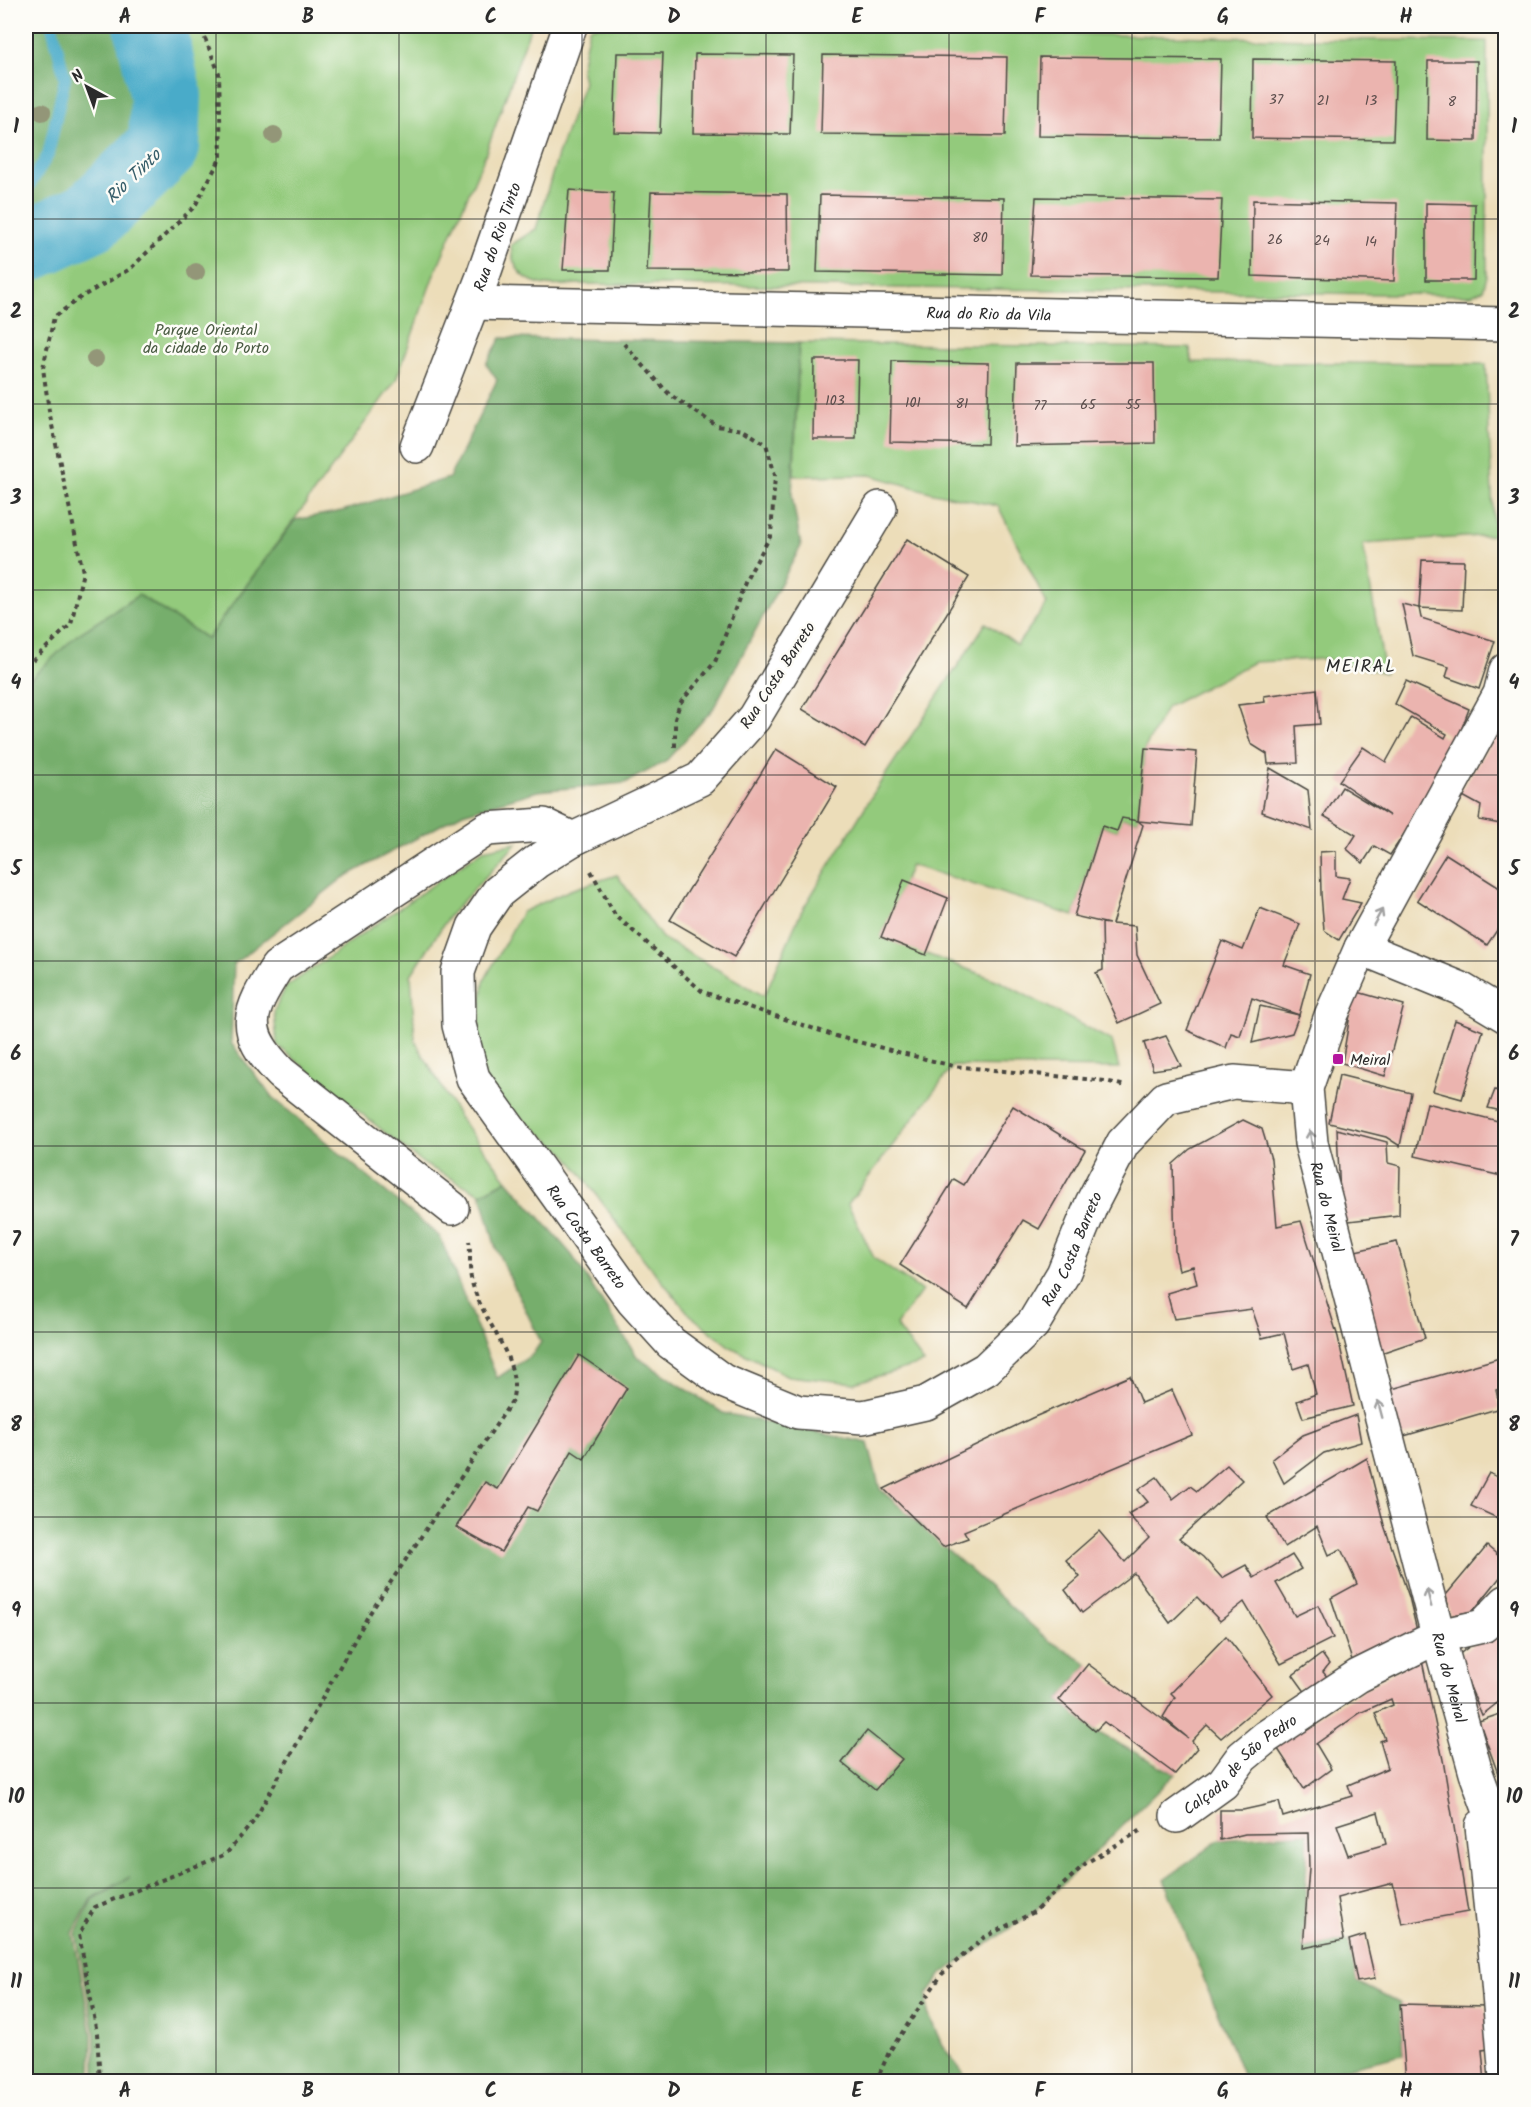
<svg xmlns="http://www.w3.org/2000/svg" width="1531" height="2107" font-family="Kalam,sans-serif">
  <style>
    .green { fill: #93ca7c; stroke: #5f7a54; stroke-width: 1.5 }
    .forest { fill: #76ae6c; stroke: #506c4c; stroke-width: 1.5 }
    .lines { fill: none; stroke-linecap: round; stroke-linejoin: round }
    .stream { stroke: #4aabc9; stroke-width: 12 }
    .river { stroke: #4aabc9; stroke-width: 72 }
    .building { fill: #ebb4af; fill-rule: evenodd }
    .minor-casing { stroke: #484640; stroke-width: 36 }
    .path { stroke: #484640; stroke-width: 4; stroke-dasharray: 4.5 4.5; stroke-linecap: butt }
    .minor { stroke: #fff; stroke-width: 33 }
    .tree { fill: #939678 }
    .oneway { stroke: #a0a0a0 }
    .grid { fill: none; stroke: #2b2b2b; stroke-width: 1.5; stroke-opacity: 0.55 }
    .poi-dot { fill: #b5179e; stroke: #fdfcf7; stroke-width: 2 }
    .labels { text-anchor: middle; stroke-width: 5; stroke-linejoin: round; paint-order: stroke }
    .number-label { font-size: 14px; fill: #5b4d4c }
    .street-label { font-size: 16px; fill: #2b2b2b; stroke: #fdfcf7 }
    .park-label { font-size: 16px; fill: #4a5b43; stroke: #fdfcf7 }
    .poi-label { font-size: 16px; fill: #2b2b2b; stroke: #fdfcf7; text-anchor: start }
    .water-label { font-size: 18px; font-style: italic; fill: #375e6a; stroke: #fdfcf7 }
    .neighbourhood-label { font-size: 18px; letter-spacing: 1.5px; fill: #2b2b2b; stroke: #fdfcf7 }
    .neatline { fill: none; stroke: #2b2b2b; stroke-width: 2 }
    .grid-label { font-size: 20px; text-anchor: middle; font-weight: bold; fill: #2b2b2b }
  </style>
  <rect width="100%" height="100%" fill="#fdfcf7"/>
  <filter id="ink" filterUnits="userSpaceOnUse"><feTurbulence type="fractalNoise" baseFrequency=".0167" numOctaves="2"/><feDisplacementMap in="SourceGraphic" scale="12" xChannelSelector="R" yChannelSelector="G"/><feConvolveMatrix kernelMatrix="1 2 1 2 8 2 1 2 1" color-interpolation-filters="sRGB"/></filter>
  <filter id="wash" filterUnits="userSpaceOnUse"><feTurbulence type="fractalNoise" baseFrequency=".008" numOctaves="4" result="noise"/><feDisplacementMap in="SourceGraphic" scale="24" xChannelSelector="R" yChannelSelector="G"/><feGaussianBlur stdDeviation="1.35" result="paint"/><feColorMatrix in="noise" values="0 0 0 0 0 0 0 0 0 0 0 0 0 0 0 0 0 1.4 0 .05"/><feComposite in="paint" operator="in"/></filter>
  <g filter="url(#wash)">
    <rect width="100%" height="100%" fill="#ecddb9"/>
    <g class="green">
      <path d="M127,26H531L484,158L433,277L396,380L207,639L139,595L77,635L26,683V232Z"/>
      <path d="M595,26C892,26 1190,40 1487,41V276L1483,290L1471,295L576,284C544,289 512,284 511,245L536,229L558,155L584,82L581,68L589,28Z"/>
      <path d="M799,343L1190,348L1192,362L1486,364L1494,535L1363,544L1385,673L1325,659L1254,662L1167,707L1145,748L1138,821L1123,818L1117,831L1102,826L1074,916L911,865L881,937L999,981L1112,1041L1119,1068L953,1066L848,1204L874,1258L922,1291L896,1325L924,1363L854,1383L788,1376L729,1346L690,1315L643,1258L568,1156L473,1078L484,981L522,912L570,890L617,875L662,938L764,996L801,912L878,786L986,623L1017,645L1047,604L998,506L934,493L870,475L794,476Z"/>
      <path d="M517,843L449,916L411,975L415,1041L459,1117L507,1180L481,1194L424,1164L277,1045L274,1011L286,987L483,850Z"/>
    </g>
    <g class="forest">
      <path d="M26,26H128L139,72L137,143L94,196L26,232Z"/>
      <path d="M501,338L799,343L792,496L801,546L713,709L665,762L625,783L538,791L463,813L343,878L234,964L231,1043L272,1097L440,1237L497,1378L533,1354L541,1342L496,1249L481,1194L507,1180L572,1255L638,1358L723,1413L868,1443L880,1489L1048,1640L1088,1664L1059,1700L1095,1731L1175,1774L1034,1912L942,1974L927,1995L928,2013L942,2045L969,2081H95V2034L76,1933L92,1900L130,1877L91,1899L73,1933L92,2034L91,2081L26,2082V683L77,635L139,595L207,639L295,520L342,511L449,478L497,380L486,364Z"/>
      <path d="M1308,1833L1303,1948L1349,1940L1357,1982L1400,2004L1403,2055L1315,2075L1312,2081H1245L1164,1880L1220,1840Z"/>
    </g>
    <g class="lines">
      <path class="stream" d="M26,191L48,155L65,78L52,26"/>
      <path class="river" d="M26,247L92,216L164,146L166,96L150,26"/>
    </g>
    <g id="blocks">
      <g class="building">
        <path d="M617,53H663L660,133L614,132Z"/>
        <path d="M695,54L793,55L790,134L693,133Z"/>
        <path d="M823,55L1007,57L1005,136L821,134Z"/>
        <path d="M1040,57L1221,59L1219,138L1038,136Z"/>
        <path d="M1253,59L1396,61L1393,140L1252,138Z"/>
        <path d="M1428,61H1477L1476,141L1427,140Z"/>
        <path d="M569,190L614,193L610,270H563Z"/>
        <path d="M651,192L787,194L788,272L647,271Z"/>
        <path d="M820,195L1004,198L1002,275L817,272Z"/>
        <path d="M1036,197L1222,200L1218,277L1031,275Z"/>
        <path d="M1253,200L1397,203L1394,281L1252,276Z"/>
        <path d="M1426,203L1475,204L1474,280H1426Z"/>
        <path d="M814,360H858L856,439H813Z"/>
        <path d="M892,361L989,363L987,444L890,442Z"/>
        <path d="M1017,363H1154L1155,443L1014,446Z"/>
        <path d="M907,539L969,577L865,747L802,709Z"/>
        <path d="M1422,560L1464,561L1462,610L1419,608Z"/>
        <path d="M1402,604L1419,608L1421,618L1495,641L1479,689L1446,677L1449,667L1413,656Z"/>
        <path d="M1406,681L1469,709L1457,741L1408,828L1390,855L1374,846L1363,863L1347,849L1356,835L1324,816L1342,787L1390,816L1339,781L1363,747L1386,762L1411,717L1445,738L1447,734L1395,704Z"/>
        <path d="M1317,689L1320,724L1296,726L1298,763L1268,764L1267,754L1251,744L1238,705L1265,702L1264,696Z"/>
        <path d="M1506,718V825L1479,820L1481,806L1459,794Z"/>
        <path d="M1145,748L1197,752L1191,826L1138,821L1143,825L1112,924L1135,926L1137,955L1160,1004L1119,1023L1096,973L1103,970L1102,923L1109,924L1074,916L1102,826L1117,831L1122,818L1138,821Z"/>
        <path d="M776,749L837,787L734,957L670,920Z"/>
        <path d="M1270,768L1308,790L1312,830L1262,812Z"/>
        <path d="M1336,851V876L1350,878L1342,899L1361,903L1339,940L1324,930L1321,894L1320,852Z"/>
        <path d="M1446,854L1506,892V917L1487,945L1417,900Z"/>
        <path d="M904,880L948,898L926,955L881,937Z"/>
        <path d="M1260,908L1300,924L1284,965L1310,974L1299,1015L1252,998L1240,1036L1231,1033L1226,1048L1187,1030L1222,941L1243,950Z"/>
        <path d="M1354,991L1404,1005L1385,1076L1342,1063Z"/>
        <path d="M1260,1006L1299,1015L1292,1033L1252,1043Z"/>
        <path d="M1455,1020L1483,1031L1462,1099L1433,1091Z"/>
        <path d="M1166,1036L1181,1066L1153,1070L1144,1043Z"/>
        <path d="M1339,1075L1411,1093L1400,1146L1386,1137L1329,1123Z"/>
        <path d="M1495,1090L1506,1093V1112L1488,1108Z"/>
        <path d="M1427,1103L1506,1123V1177L1415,1156Z"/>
        <path d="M1013,1106L1085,1150L1039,1229L1023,1220L968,1309L900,1265L954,1179L964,1185Z"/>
        <path d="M1243,1120L1262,1129L1271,1159L1277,1226L1301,1221L1338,1337L1353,1406L1303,1418L1297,1401L1316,1394L1308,1364L1293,1369L1284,1333L1262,1338L1252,1309L1174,1319L1167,1293L1197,1284L1193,1266L1179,1270L1175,1251L1173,1164L1190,1149Z"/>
        <path d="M1337,1129L1387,1142L1388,1163L1400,1166L1399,1215L1341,1222Z"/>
        <path d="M1397,1242L1425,1338L1375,1355L1346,1253Z"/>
        <path d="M579,1355L627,1388L584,1459L572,1451L537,1511L528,1507L501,1552L456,1527L485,1482L498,1489Z"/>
        <path d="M1503,1357L1506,1387L1496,1390L1500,1408L1397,1438L1385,1391Z"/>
        <path d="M1130,1376L1141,1403L1172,1390L1192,1435L964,1531L968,1538L943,1547L884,1489L1032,1418Z"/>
        <path d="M1356,1415L1361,1442L1324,1453L1284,1483L1272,1459L1303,1435Z"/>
        <path d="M1367,1458L1384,1525L1409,1597L1418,1635L1354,1666L1331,1598L1357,1584L1341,1549L1329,1555L1317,1526L1284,1547L1267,1517Z"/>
        <path d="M1227,1465L1242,1480L1179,1539L1203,1557L1222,1578L1246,1565L1254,1578L1292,1555L1301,1569L1276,1583L1295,1616L1318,1605L1333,1638L1281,1664L1244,1602L1220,1621L1197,1597L1170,1623L1134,1573L1082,1613L1065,1590L1080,1577L1066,1560L1099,1531L1125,1562L1149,1538L1128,1514L1148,1502L1138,1490L1157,1477L1173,1499L1190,1486L1197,1491Z"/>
        <path d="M1489,1473L1506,1481V1522L1471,1506Z"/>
        <path d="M1487,1546L1506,1562V1570L1473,1611L1450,1616L1446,1595Z"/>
        <path d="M1504,1620L1506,1696L1482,1715L1457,1656Z"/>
        <path d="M1226,1636L1272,1695L1221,1738L1207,1725L1192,1741L1197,1748L1175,1774L1104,1722L1095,1731L1059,1700L1088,1664L1188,1738L1163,1717L1175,1697L1171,1693Z"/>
        <path d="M1322,1654L1329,1664L1323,1672L1330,1680L1306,1693L1293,1675Z"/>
        <path d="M1421,1656L1443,1760L1468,1912L1402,1924L1393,1883L1337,1898L1344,1940L1303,1948L1309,1868L1308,1833L1245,1834L1220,1840V1810H1243L1279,1802L1283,1817L1352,1796L1348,1785L1388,1768L1380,1741L1385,1739L1375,1713L1393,1705L1391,1699L1360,1713L1316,1744L1331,1769L1304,1789L1274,1743ZM1378,1812L1386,1844L1348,1855L1337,1825Z"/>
        <path d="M1506,1712V1793H1505L1479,1721Z"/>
        <path d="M867,1731L902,1759L875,1790L842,1763Z"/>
        <path d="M1365,1935L1375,1979L1357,1982L1349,1940Z"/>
        <path d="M1400,2004L1486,2006L1489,2049L1482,2050L1485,2082H1449V2079L1406,2082Z"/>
      </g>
    </g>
  </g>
  <g filter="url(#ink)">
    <use href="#blocks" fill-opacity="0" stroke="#484640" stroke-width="1.5"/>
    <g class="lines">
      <defs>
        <g id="minor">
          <path id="s1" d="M473,303L1506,324"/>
          <path id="s2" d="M417,446L482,279L570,26"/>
          <path id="s3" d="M880,508L754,718L700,779L573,839L536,862L498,892L474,927L458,972L459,1025L473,1078L633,1301L671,1343L723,1381L798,1412L863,1417L926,1403L986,1369L1033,1324L1063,1274L1092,1203L1123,1143L1166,1098L1234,1082L1306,1088"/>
          <path id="s4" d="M1506,670L1500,694L1361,948L1331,1016L1306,1088L1311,1143L1444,1658L1476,1773L1506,1855"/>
          <path d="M1361,948L1459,988L1506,1016"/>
          <path d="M452,1208L281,1073C239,1030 248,1013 277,967L487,829L544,825L573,839"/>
          <path id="s5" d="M1177,1816L1223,1783L1242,1757L1266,1737L1358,1676L1439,1636L1483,1626L1506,1602"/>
          <path d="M1482,1826L1496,1959"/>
          <path d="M1505,1978L1496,1959L1506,2077"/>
        </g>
      </defs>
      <use href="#minor" class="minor-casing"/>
      <g class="path">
        <path d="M624,344L669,394L717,426L743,430L766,444L775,475L771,535L746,580L715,662L680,703L675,719V750"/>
        <path d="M26,667L71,624L83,572L49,411L43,368L54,317L81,297L130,269L195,206L221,157L219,73L200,26"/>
        <path d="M591,871L615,915L703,992L839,1037L953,1066L1106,1081L1125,1086"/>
        <path d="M100,2082L97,2033L79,1934L95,1907L226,1854L254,1821L368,1616L512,1401C524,1359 479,1319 471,1278C469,1266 471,1253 469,1241"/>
        <path d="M876,2082L889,2052L942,1974L983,1938L1034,1912L1086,1863L1143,1829"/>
      </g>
      <use href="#minor" class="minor"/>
    </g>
    <g class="tree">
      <circle cx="42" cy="112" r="9"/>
      <circle cx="274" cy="135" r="9"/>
      <circle cx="196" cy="272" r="9"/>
      <circle cx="95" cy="359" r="9"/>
    </g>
    <defs><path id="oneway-shaft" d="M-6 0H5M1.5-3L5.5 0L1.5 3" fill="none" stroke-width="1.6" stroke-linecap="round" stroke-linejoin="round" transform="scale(1.5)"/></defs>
    <g class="oneway">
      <use href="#oneway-shaft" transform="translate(1378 917) rotate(-61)"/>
      <use href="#oneway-shaft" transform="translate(1311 1139) rotate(-98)"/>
      <use href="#oneway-shaft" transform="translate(1380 1409) rotate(-105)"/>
      <use href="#oneway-shaft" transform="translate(1429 1598) rotate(-105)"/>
    </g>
  </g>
  <path class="grid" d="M216,26V2082M399,26V2082M582,26V2082M766,26V2082M949,26V2082M1132,26V2082M1315,26V2082M26,219H1506M26,404H1506M26,590H1506M26,775H1506M26,961H1506M26,1146H1506M26,1332H1506M26,1517H1506M26,1703H1506M26,1888H1506"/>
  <rect class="poi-dot" x="1332" y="1053" width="12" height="12" rx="3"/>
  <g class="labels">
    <g class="number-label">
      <text x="1276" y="104">37</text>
      <text x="1323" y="105">21</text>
      <text x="1371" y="105">13</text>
      <text x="1452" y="106">8</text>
      <text x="980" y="242">80</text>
      <text x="1275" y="244">26</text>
      <text x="1322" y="245">24</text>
      <text x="1371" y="246">14</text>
      <text x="835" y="405">103</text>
      <text x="913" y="407">101</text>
      <text x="962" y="408">81</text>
      <text x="1088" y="409">65</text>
      <text x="1133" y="409">55</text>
      <text x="1040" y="410">77</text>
    </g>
    <g class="street-label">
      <text dy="6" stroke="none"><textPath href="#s2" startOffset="224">Rua do Rio Tinto</textPath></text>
      <text dy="6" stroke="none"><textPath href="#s1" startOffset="516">Rua do Rio da Vila</textPath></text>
      <text transform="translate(777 675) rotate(-57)" y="6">Rua Costa Barreto</text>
      <text dy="6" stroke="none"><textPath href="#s4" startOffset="586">Rua do Meiral</textPath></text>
      <text dy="6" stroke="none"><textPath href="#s3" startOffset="952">Rua Costa Barreto</textPath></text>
      <text dy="6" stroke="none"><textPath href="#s3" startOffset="1582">Rua Costa Barreto</textPath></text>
      <text dy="6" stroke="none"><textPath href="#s4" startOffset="1072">Rua do Meiral</textPath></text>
      <text dy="6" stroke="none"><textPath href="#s5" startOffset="82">Calçada de São Pedro</textPath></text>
    </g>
    <g class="park-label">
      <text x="206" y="335">Parque Oriental<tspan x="206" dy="18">da cidade do Porto</tspan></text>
    </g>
    <g class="poi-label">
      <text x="1350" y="1065">Meiral</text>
    </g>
    <g class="water-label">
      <text transform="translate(133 176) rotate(-44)" y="6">Rio Tinto</text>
    </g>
    <g class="neighbourhood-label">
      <text x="1361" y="672">MEIRAL</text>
    </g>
  </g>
  <rect width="1531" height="2107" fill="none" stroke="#fdfcf7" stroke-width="66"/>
  <g transform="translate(87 87) rotate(319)" stroke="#fdfcf7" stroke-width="4.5" paint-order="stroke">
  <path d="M0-4.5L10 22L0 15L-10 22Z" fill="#2b2b2b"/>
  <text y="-9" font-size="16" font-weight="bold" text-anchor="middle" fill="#2b2b2b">N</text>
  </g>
  <rect x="33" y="33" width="1465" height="2041" class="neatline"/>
  <g class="grid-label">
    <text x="125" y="23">A</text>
    <text x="308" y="23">B</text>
    <text x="491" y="23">C</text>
    <text x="674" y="23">D</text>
    <text x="857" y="23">E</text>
    <text x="1040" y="23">F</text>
    <text x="1223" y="23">G</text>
    <text x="1406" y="23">H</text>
    <text x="16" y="133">1</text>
    <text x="1514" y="133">1</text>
    <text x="16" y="318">2</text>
    <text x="1514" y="318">2</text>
    <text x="16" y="504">3</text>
    <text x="1514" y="504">3</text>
    <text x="16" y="689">4</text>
    <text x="1514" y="689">4</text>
    <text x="16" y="875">5</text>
    <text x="1514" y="875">5</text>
    <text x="16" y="1060">6</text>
    <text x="1514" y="1060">6</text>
    <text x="16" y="1246">7</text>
    <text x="1514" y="1246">7</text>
    <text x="16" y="1431">8</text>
    <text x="1514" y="1431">8</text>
    <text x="16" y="1617">9</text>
    <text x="1514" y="1617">9</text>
    <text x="16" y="1803">10</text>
    <text x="1514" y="1803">10</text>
    <text x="16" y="1988">11</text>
    <text x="1514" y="1988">11</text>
    <text x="125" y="2097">A</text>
    <text x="308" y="2097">B</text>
    <text x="491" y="2097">C</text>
    <text x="674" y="2097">D</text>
    <text x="857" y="2097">E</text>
    <text x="1040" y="2097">F</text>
    <text x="1223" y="2097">G</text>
    <text x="1406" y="2097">H</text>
  </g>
</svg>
